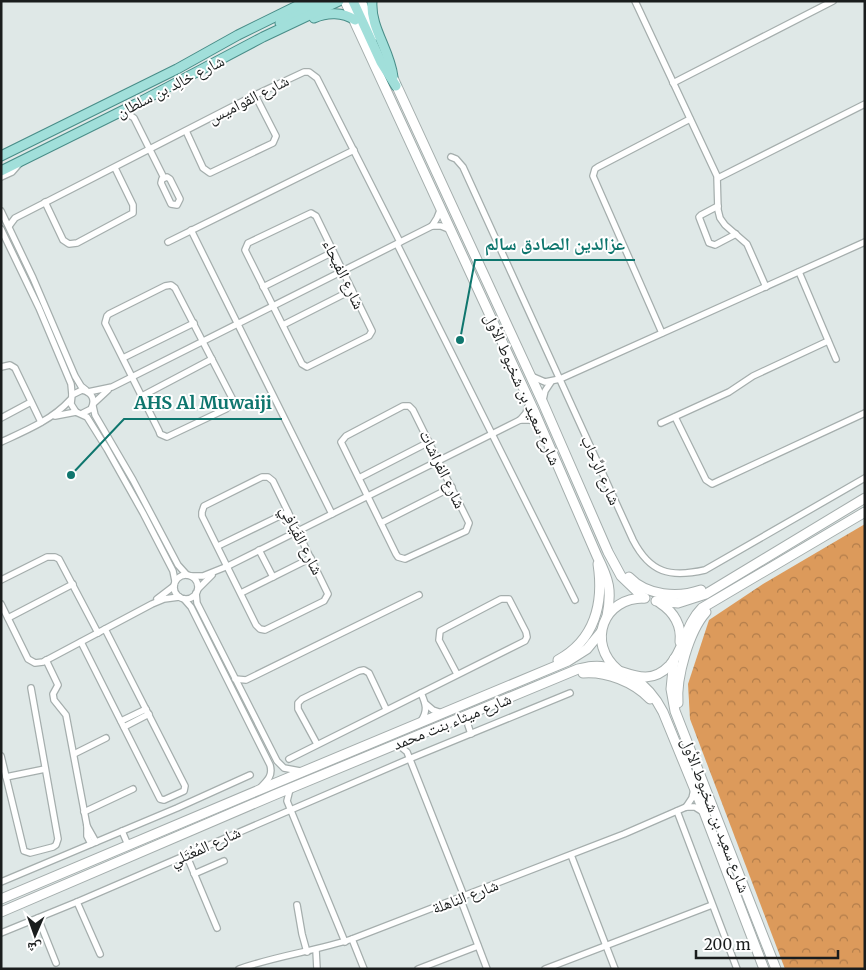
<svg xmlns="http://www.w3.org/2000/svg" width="866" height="970" font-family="Merriweather,'Noto Naskh Arabic',serif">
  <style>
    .forest { fill: url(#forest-crowns) }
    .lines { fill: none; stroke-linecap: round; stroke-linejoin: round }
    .minor-casing { stroke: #a5aead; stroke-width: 8 }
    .secondary-casing { stroke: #a5aead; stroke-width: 11 }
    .primary-casing { stroke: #498d88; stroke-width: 11 }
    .minor { stroke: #fff; stroke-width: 5.5 }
    .secondary { stroke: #fff; stroke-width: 9 }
    .primary { stroke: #a1dfda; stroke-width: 9 }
    .labels { text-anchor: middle; stroke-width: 4; stroke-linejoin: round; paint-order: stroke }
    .street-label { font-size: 16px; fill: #1a1d1d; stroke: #fff }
    .leader { fill: none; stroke: #0f766e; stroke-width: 2 }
    .callout-dot { fill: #0f766e; stroke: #fff; stroke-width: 2 }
    .callout-label { font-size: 18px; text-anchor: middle; font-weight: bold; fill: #0f766e; stroke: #fff; stroke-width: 4; stroke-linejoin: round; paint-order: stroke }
  </style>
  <defs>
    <pattern id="forest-crowns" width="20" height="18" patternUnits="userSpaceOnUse" patternTransform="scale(1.25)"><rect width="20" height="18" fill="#dc9a5b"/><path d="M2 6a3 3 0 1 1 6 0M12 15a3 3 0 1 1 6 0" fill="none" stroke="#b27d4b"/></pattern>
  </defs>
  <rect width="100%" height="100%" fill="#dfe8e7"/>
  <path class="forest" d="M865,524V969H785L690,719L688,684L709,620L763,584Z"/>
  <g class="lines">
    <defs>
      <g id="minor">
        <path d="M635,1L717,176L718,210L720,218L725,225L747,244L766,287"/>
        <path d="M673,83L833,1"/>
        <path d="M121,112L128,114L134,118L164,178"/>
        <path d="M186,131L203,168L210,173L273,143L276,136L255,95"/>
        <path d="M451,157L456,159L463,167L633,540C650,573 670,578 705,570L865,478"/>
        <path d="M1,177L12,172L19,164"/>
        <path d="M167,177L170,179L180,199L177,205L171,204L161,183L162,179Z"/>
        <path d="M718,178L865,104"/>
        <path d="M45,202L63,240L69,244L77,243L133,213V205L115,168"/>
        <path d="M718,206L701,215L699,217L709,243L715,245L736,234"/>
        <path d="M1,211L33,278L75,376L81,386L86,390"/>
        <path d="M311,213L316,216L372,331L369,336L307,367L302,364L245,250L248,243Z"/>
        <path d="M9,226L15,218L255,95L304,72H309L317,78L400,242"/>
        <path d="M432,226H441L451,230"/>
        <path d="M1,229L39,308L71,384L72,395"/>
        <path d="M191,230L332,514"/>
        <path d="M168,242L354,150"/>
        <path d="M397,244L575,600"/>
        <path d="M799,272L836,359"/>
        <path d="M171,285L175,288L232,398L231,404L226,409L167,437L160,434L159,431L105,323L107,316L109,314L165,286Z"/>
        <path d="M263,287L333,252"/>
        <path d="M283,325L352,290"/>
        <path d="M662,333L593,176L595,169L598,167L690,119"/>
        <path d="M123,358L194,323"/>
        <path d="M1,367L10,365L15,368L41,422"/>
        <path d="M531,376L545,382L560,379L865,242"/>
        <path d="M88,392L112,387L432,226L437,218L441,208"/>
        <path d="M142,396L212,359"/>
        <path d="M543,400L545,391L551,382"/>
        <path d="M94,403L108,390"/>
        <path d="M93,406L95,415L133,480L178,565L187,575"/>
        <path d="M403,406H409L413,410L469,523L466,531L405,559L398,557L396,554L341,442L346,436Z"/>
        <path d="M83,413L91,409C96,400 92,392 82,390L72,395L71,404L76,412L87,417L107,449L143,513L173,571L175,581"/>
        <path d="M55,416L76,412"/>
        <path d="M675,417L706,480L712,484L865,413"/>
        <path d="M1,418L31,402"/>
        <path d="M520,420H530L540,424"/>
        <path d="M661,423L729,392L753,376L828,341"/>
        <path d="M1,442C25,431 52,420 70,400"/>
        <path d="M262,477H268L273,481L328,594L324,601L265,630L260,629L256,625L202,516V512L204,506Z"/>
        <path d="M359,478L429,442"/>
        <path d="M381,523L452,487"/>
        <path d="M218,546L288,512"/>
        <path d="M259,550L273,577"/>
        <circle cx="186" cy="587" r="12"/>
        <path d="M191,576H203L228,566L520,420L526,413L529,403"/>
        <path d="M1,580L47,557H55L59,559L98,633"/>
        <path d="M198,589L212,575"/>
        <path d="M196,593L197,603L277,761L284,768L300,771"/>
        <path d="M241,593L311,558"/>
        <path d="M157,599L174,586"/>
        <path d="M184,599L191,607L270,765C273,775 268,780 261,787"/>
        <path d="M1,604L28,659L35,663L43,662L152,604L164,599L179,597"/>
        <path d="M8,618L73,584"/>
        <path d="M81,642L160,799L164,800L184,791L185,786L105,629"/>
        <path d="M46,660L58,685L53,694L54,700L66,715L87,826V836L91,844"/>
        <path d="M235,679L246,680L419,595"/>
        <path d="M426,704L433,710L442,713"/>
        <path d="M470,714L468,725L471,734"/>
        <path d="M121,721L146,709"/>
        <path d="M421,721C428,711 426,704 421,693"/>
        <path d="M124,727L149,714"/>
        <path d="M317,744L298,709V703L302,699L359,671L364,670L369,673L386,709"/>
        <path d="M396,746L401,747L407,752L464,896"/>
        <path d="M74,754L106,738"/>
        <path d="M1,756L24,851L30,853L53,847L56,845L58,839L31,688"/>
        <path d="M289,759L525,641L527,637L526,632L509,599H501L440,631L439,640L457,674"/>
        <path d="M6,777L45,769"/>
        <path d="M290,789L287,801L345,942"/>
        <path d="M686,807L692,798L694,789"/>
        <path d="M677,811L737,969"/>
        <path d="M84,812L133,789"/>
        <path d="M87,826L96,842"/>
        <path d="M122,831L128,845"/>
        <path d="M186,854L217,928"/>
        <path d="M571,855L615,969"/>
        <path d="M194,874L224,861"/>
        <path d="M1,882L177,808L250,775"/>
        <path d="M460,898L487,969"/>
        <path d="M77,902L100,954"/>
        <path d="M297,905L302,934L307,952"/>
        <path d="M38,918L56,963"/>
        <path d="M1,933L77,902L409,759L570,693"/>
        <path d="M352,939L364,969"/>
        <path d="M316,950L317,969"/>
        <path d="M239,969C276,956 315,951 352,939L624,834L686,807H695L703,812"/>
        <path d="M418,969L478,946"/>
        <path d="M545,969L712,905"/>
      </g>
      <g id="secondary">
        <path d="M345,1L535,413L597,556C609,580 612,590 607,616"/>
        <path d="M361,1L375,35"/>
        <path d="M394,80L543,403L608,552L621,576L644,598"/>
        <path d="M629,577C647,596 678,598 701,590"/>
        <path d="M656,601L678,603L706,594L865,498"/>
        <path d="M660,603C674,612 682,626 680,642"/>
        <path d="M674,659L671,689L675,711L776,969"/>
        <path d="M558,660C595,640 604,603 598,564"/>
        <path d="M618,670C586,643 603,597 645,598"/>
        <path d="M583,673C606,671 634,682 650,699"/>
        <path d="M632,677C646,686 655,696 663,712L704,812L764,969"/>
        <path d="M678,703C676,677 689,631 706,612"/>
        <path d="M1,899L259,790L568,661L587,649L601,632"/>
        <path d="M1,912L274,795L578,669C587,667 596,665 605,667C629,672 648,688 670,665C685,648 685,625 702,608L865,512"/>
      </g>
      <g id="primary">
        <path d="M353,1L381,62L396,86"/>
        <path d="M372,1C370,28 390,50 393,77"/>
        <path d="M314,18C327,12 343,12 355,20"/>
        <path d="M280,23L322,1"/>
        <path d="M1,156L177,69L238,35L307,1"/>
        <path d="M1,171L136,104L263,37L339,1"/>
      </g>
    </defs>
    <use href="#minor" class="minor-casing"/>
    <use href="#secondary" class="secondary-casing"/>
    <use href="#primary" class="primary-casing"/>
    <use href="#minor" class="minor"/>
    <use href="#secondary" class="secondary"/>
    <use href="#primary" class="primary"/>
  </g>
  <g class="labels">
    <g class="street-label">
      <text transform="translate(170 86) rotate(-27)" y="6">شارع خالِد بن سلطان</text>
      <text transform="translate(248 99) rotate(-27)" y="6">شارع القواميس</text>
      <text transform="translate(344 274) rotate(64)" y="6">شارع الفيحاء</text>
      <text transform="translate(523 389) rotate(66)" y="6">شارع سعيد بن شخبوط الأول</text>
      <text transform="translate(443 469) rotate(64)" y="6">شارع الفراشات</text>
      <text transform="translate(601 470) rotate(66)" y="6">شارع الرِّحاب</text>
      <text transform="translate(302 540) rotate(63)" y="6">شارع الفَيَافِي</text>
      <text transform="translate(452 721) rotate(-22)" y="6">شارع ميثاء بنت محمد</text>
      <text transform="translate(716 815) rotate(69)" y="6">شارع سعيد بن شخبوط الأول</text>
      <text transform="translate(205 846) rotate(-24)" y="6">شارع المُعْتَلي</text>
      <text transform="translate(465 896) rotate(-21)" y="6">شارع الناهلة</text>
    </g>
  </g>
  <path class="leader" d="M460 340L475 260H635M71 475L124 419H282"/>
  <g class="callout-dot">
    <circle cx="460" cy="340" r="5"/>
    <circle cx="71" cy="475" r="5"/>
  </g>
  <g class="callout-label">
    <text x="555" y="250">عزالدين الصادق سالم</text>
    <text x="203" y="409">AHS Al Muwaiji</text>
  </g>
  <rect width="866" height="970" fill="none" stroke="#1a1d1d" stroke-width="5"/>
  <g transform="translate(35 935) rotate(182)" stroke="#ffffff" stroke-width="4" paint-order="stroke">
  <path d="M0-4L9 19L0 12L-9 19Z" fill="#1a1d1d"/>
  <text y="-8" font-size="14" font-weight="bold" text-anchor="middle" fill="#1a1d1d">ش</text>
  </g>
  <path d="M696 950v8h142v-8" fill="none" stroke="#1a1d1d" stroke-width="2.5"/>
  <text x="704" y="950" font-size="15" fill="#1a1d1d" stroke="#ffffff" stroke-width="4" paint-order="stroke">200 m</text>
</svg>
